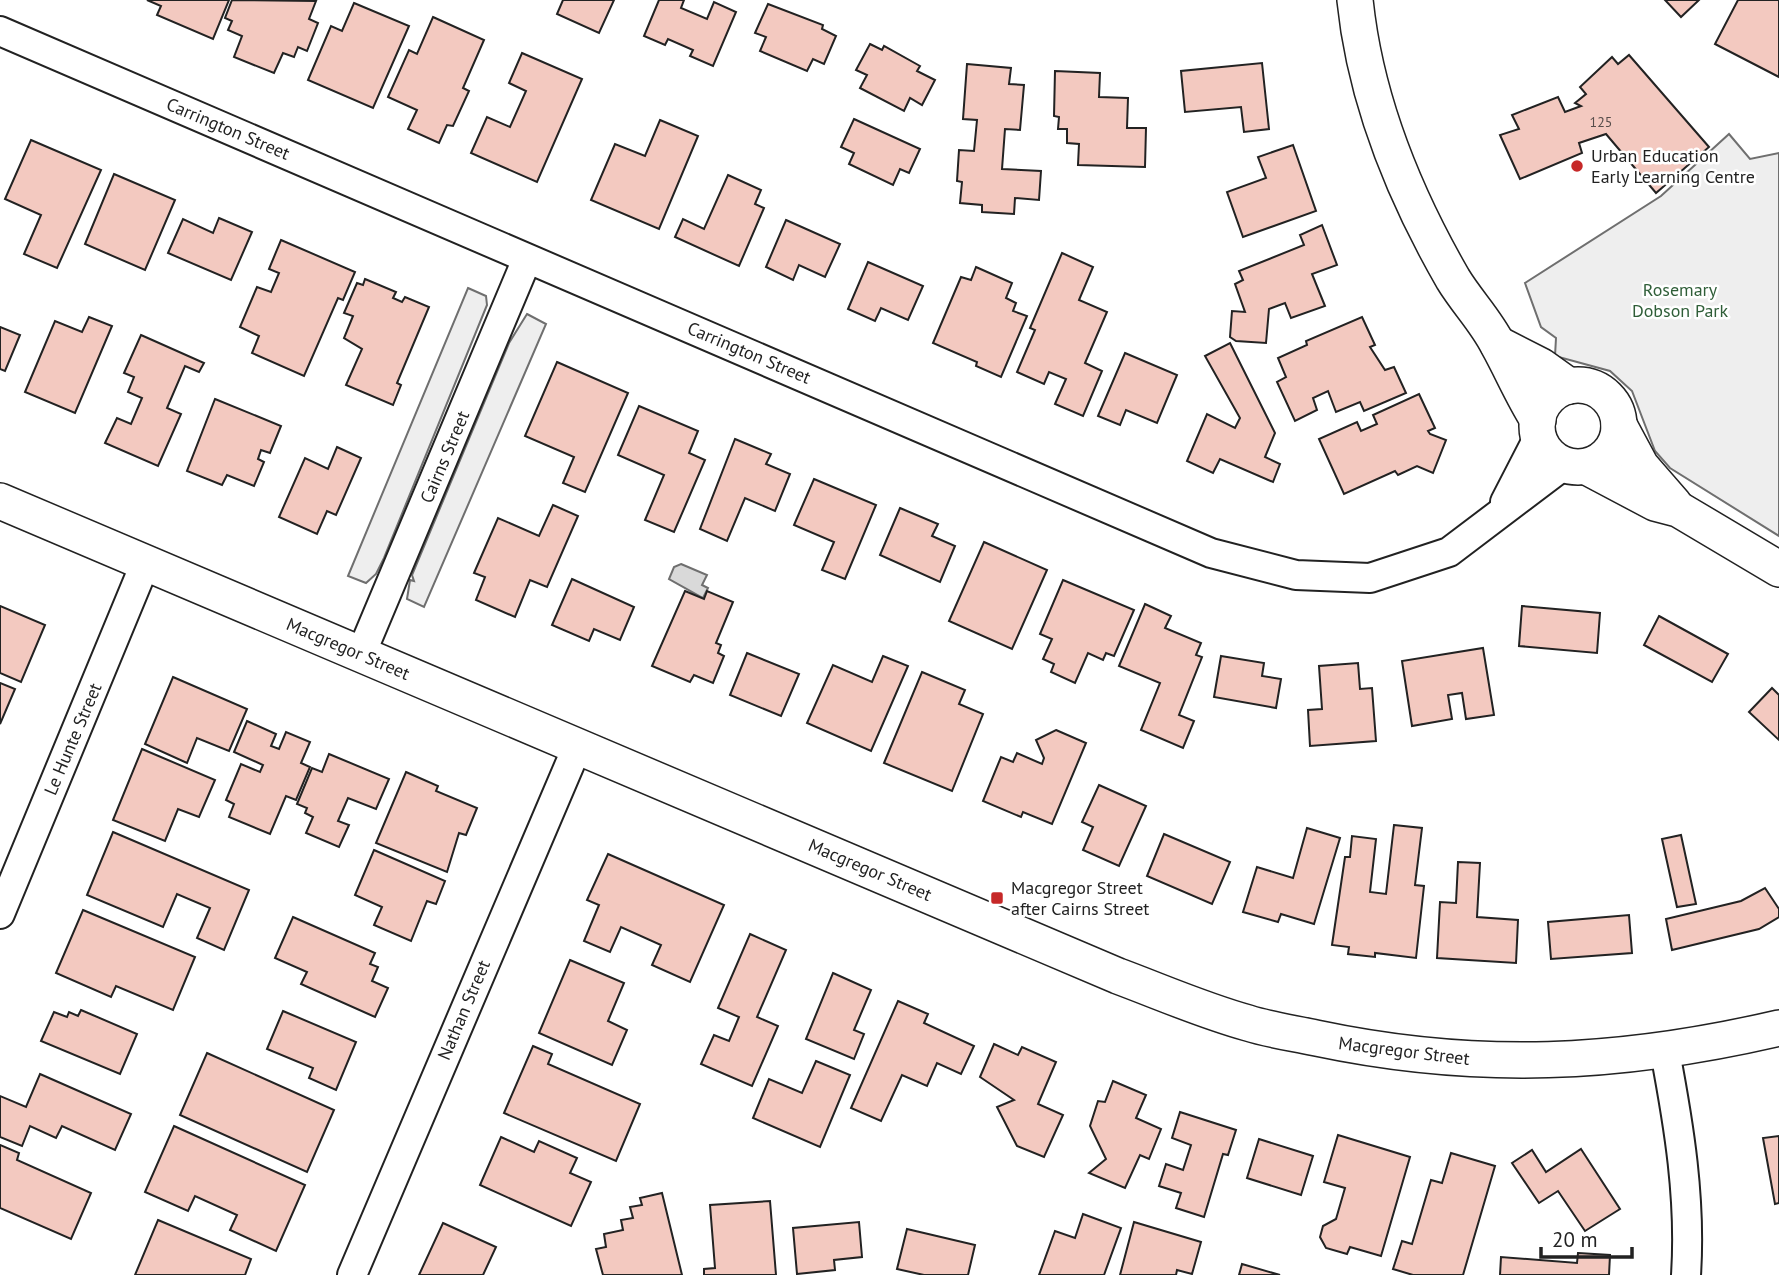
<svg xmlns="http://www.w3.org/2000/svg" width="1779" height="1275" font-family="'PT Sans',sans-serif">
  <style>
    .green { fill: #eee; stroke: #6f6f6f; stroke-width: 2 }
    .water { fill: #d9d9d9; stroke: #6f6f6f; stroke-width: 2 }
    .building { fill: #f3c9c0; stroke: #222; stroke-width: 2 }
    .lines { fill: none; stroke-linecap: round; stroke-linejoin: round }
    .minor-casing { stroke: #222; stroke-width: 32 }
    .tertiary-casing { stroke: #222; stroke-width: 38 }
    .minor { stroke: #fff; stroke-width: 28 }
    .tertiary { stroke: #fff; stroke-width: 35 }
    .poi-dot { fill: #c62828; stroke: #fff; stroke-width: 2.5 }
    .labels { text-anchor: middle; stroke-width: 5; stroke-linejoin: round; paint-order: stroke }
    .number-label { font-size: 14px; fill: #564c4a }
    .street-label { font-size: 18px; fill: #222; stroke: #fff }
    .poi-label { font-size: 18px; fill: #222; stroke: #fff; text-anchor: start }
    .park-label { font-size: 18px; fill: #2f5e38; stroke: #fff }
  </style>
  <rect width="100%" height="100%" fill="#fff"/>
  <g class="green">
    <path d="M1729,134L1750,159L1779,153V536L1670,468L1655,451L1632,391L1610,371L1555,356L1556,338L1541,327L1525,283L1661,196Z"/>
    <path d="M468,288L486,296L487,305L384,558L376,574L366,583L348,576Z"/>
    <path d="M527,314L546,324L424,607L407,599L410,580L414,581L412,575L509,343Z"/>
  </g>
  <path class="water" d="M681,564L707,575L702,585L708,588L703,598L669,579L674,567Z"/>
  <g class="building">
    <path d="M147,0H229L213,39L157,15L161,6Z"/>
    <path d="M232,0L316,1L309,19L318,23L307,51L298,47L294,57L283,53L274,73L234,57L242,36L228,30L232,21L225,18Z"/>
    <path d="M563,0H614L599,33L557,14Z"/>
    <path d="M659,0H684L681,8L707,19L714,2L736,12L713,66L690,56L693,50L668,39L665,45L644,36Z"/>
    <path d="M1665,0H1699L1681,17Z"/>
    <path d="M1738,0H1779V77L1715,44Z"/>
    <path d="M354,3L409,26L373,108L308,80L331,26L342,31Z"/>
    <path d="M768,4L823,25L822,29L836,36L824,64L813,59L807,71L760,51L766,37L755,33Z"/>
    <path d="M433,17L484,40L463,88L469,91L453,126L447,125L439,143L408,129L417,110L388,97L409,50L417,54Z"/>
    <path d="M870,44L882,50L884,46L920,66L917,71L935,80L922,105L910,98L904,111L860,88L867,75L856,70Z"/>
    <path d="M522,53L582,79L537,182L471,153L487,117L510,127L526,91L509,83Z"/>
    <path d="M1629,55L1709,147L1656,193L1606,134L1579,143L1582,153L1520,179L1500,135L1519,129L1512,115L1558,97L1565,112L1581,106L1575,103L1586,94L1580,87L1612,57L1618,64Z"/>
    <path d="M1262,63L1269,129L1244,132L1241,107L1185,112L1181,71Z"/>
    <path d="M967,64L1011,68L1009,84L1024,85L1020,130L1005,129L1002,169L1041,171L1039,200L1015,198L1014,214L982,212V205L960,203L962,182L957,181L959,150L974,151L977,120L963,119Z"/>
    <path d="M1055,71L1100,73L1099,97L1128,98L1127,128H1146L1145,167L1078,165L1079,144L1067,143V129H1058L1059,117L1054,116Z"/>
    <path d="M854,119L920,149L909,173L900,169L893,185L849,164L854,153L841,147Z"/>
    <path d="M660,120L698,136L659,229L591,200L615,144L645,156Z"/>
    <path d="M31,140L101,170L57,268L24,254L41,215L5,199Z"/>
    <path d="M1293,145L1316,211L1243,237L1227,192L1266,178L1258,157Z"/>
    <path d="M114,174L175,200L145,270L85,244Z"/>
    <path d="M728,175L761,190L755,204L764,208L739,266L675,237L683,219L704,229Z"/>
    <path d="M219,218L252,232L231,280L168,253L183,219L213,233Z"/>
    <path d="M786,220L840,244L825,277L799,265L793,280L766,267Z"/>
    <path d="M1322,225L1337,265L1312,274L1325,306L1291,318L1285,303L1269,309L1266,343L1236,341L1230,337L1232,311L1245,312L1235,284L1243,280L1239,271L1304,245L1300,235Z"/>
    <path d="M281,240L355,272L343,300L338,298L304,376L252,353L259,336L240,327L257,287L271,292L279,273L269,269Z"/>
    <path d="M1062,253L1093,267L1079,300L1107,312L1085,363L1102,371L1083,416L1055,404L1066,379L1049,372L1044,384L1017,372L1035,330L1030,328Z"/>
    <path d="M868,262L923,286L908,320L881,308L875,321L848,309Z"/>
    <path d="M976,267L1012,283L1006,298L1016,303L1013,311L1027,316L1001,377L976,366L977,362L933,343L961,277L971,280Z"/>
    <path d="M365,279L396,292L393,298L402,302L405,297L429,307L397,383L401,385L393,405L346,385L362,349L344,338L353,316L344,313L357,283L363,285Z"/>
    <path d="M89,317L112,326L75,413L25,392L55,321L82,332Z"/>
    <path d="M1362,317L1375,345L1370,347L1385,370L1394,367L1406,393L1364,411L1360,402L1336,412L1328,391L1313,398L1317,410L1295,421L1277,382L1286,377L1278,358L1307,345L1306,341Z"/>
    <path d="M0,327L20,335L5,371L0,369Z"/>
    <path d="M141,335L204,363L199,372L185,366L167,408L181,414L158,466L105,443L117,418L131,424L142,398L128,392L134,377L124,373Z"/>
    <path d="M1230,343L1275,433L1265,457L1280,464L1273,482L1220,459L1213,473L1187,461L1207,414L1235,428L1240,418L1205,356Z"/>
    <path d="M1125,353L1177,375L1157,423L1126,410L1120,425L1098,416Z"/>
    <path d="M557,362L628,393L585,492L563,483L574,457L525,436Z"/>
    <path d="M1419,394L1435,428L1428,431L1430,434L1446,440L1433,473L1417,466L1398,475L1395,471L1344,494L1319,439L1357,422L1361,431L1377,424L1373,415Z"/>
    <path d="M215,399L281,426L270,453L261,450L258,459L264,462L254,486L227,475L222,485L187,471Z"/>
    <path d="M639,406L698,431L689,453L705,460L674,532L645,520L664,475L618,455Z"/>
    <path d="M735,439L771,454L766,464L790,474L775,511L745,498L727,541L700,529Z"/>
    <path d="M337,447L361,458L336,515L327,511L317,534L279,517L305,458L328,469Z"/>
    <path d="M814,479L876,505L845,579L822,570L834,542L794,525Z"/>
    <path d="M553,505L578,516L547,587L530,580L515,617L476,600L485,577L474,573L498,518L539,536Z"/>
    <path d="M900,508L938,524L932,536L955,546L940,582L880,555Z"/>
    <path d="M984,542L1047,570L1012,649L949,621Z"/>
    <path d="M572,579L634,607L620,640L594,629L589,641L552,625Z"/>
    <path d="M1063,580L1134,610L1114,656L1106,653L1103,660L1088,653L1075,683L1051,672L1054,664L1043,659L1052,639L1040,634Z"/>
    <path d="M685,591L704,599L707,591L733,602L716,643L721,645L718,653L724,656L713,683L694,675L690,682L652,666Z"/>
    <path d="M1145,604L1171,616L1165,628L1201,643L1196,655L1202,657L1179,715L1194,721L1183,748L1141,730L1160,683L1119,666Z"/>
    <path d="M0,606L45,625L21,682L0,673Z"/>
    <path d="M1522,606L1600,613L1597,653L1519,646Z"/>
    <path d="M1659,616L1728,654L1712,682L1644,645Z"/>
    <path d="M1483,648L1494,715L1466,719L1462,693L1448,695L1452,719L1412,726L1402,661Z"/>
    <path d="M747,653L799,674L781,716L730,695Z"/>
    <path d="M883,656L908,666L871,751L807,723L833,665L872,682Z"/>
    <path d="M1221,656L1264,663L1262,676L1281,679L1276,708L1214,697Z"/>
    <path d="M1358,663L1360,689L1372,688L1376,741L1310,746L1308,710L1322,709L1319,666Z"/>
    <path d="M922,672L965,690L959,704L983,714L952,791L884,763Z"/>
    <path d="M173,677L247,709L229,751L197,738L187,763L145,744Z"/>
    <path d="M0,683L15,689L0,724Z"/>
    <path d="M1772,688L1779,695V740L1749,712Z"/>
    <path d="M247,721L276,734L271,746L279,749L286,732L310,742L301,763L310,767L296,800L286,796L270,834L229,817L234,804L226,800L241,764L260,772L263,765L234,752Z"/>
    <path d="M1056,730L1086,743L1052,824L1023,812L1021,817L983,801L1001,757L1013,762L1017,753L1042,764L1044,758L1036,740Z"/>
    <path d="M142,749L215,780L199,817L178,809L165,841L113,820Z"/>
    <path d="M329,754L389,779L376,809L348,798L338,821L349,825L339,847L306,833L313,817L305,813L307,808L297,804L312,768L322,772Z"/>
    <path d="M406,772L438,786L436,791L477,808L466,835L459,833L447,872L376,843Z"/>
    <path d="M1099,785L1146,806L1119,866L1083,850L1093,827L1082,822Z"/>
    <path d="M1394,825L1422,828L1415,885L1424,886L1416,958L1375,953V957L1348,954L1349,947L1332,945L1345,857H1350L1352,836L1376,839L1370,892L1386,894Z"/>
    <path d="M1307,828L1340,838L1314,924L1281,914L1278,922L1243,912L1257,867L1293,878Z"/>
    <path d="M113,832L249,890L224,950L197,938L210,908L177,894L163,927L87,895Z"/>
    <path d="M1164,834L1230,862L1212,904L1147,876Z"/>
    <path d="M1681,835L1696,904L1677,907L1662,839Z"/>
    <path d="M374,850L445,881L436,904L427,901L411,941L374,925L382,907L355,895Z"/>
    <path d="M608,854L724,905L690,982L652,965L661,945L621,927L610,952L584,941L599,905L587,900Z"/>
    <path d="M1458,862L1480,863L1477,917L1518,920L1516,963L1437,958L1440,902L1456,903Z"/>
    <path d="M1765,888L1779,909V917L1759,929L1672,950L1666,919L1741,901Z"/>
    <path d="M83,910L195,957L173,1010L116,986L111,997L56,973Z"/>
    <path d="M1629,915L1632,953L1551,959L1548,922Z"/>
    <path d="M293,917L375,953L370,964L378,967L372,981L388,988L375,1017L301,984L307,972L275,958Z"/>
    <path d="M750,934L786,950L757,1017L778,1026L752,1086L701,1064L714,1035L729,1041L739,1017L718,1008Z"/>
    <path d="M570,960L624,983L608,1021L627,1030L612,1065L539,1033Z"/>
    <path d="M833,973L871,990L854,1030L864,1034L854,1059L806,1039Z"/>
    <path d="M898,1001L928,1014L924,1023L974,1046L961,1074L937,1063L927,1086L902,1075L881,1121L851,1108Z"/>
    <path d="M81,1010L137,1034L120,1074L41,1041L54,1012L67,1017L69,1012L78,1016Z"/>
    <path d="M283,1011L356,1042L336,1090L309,1078L313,1068L267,1049Z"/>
    <path d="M994,1044L1018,1055L1022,1047L1056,1062L1038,1104L1063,1115L1044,1157L1017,1146L997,1107L1014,1100L980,1077Z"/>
    <path d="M533,1046L552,1054L548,1064L640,1104L616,1161L504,1113Z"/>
    <path d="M207,1053L334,1110L307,1172L180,1115Z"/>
    <path d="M816,1061L850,1075L820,1147L753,1118L769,1079L802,1093Z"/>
    <path d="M40,1074L131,1114L115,1150L62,1126L56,1138L30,1126L22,1146L0,1137V1096L26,1107Z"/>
    <path d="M1113,1081L1146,1095L1136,1118L1161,1129L1149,1159L1140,1155L1125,1188L1089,1173L1106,1159L1090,1126L1098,1101L1105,1102Z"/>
    <path d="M1180,1112L1236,1130L1228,1155L1223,1154L1204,1217L1176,1208L1181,1193L1159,1186L1166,1164L1183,1170L1191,1145L1172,1138Z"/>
    <path d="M174,1126L305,1185L276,1251L230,1230L237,1215L195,1196L188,1211L145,1192Z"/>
    <path d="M1338,1135L1410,1157L1381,1256L1350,1247L1347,1254L1326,1248L1320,1237L1323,1226L1336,1219L1345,1188L1324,1182Z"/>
    <path d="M1779,1136V1203L1775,1204L1763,1138Z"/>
    <path d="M501,1137L534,1152L539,1141L577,1158L570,1173L591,1182L571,1226L480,1185Z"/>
    <path d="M1259,1139L1313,1156L1301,1195L1247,1178Z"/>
    <path d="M0,1145L19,1153L17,1160L91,1193L71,1239L0,1208Z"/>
    <path d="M1581,1149L1620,1209L1585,1231L1558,1191L1539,1203L1512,1163L1532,1150L1546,1172Z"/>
    <path d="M1451,1153L1495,1166L1463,1275H1413L1393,1269L1402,1241L1412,1244L1431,1180L1442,1183Z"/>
    <path d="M662,1193L682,1275H603L596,1249L606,1247L604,1234L623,1230L621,1220L633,1218L630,1207L642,1205L640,1198Z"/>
    <path d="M770,1201L776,1275H704V1269L715,1268L710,1205Z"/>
    <path d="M1083,1214L1121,1228L1104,1275H1039L1055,1231L1075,1238Z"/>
    <path d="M158,1220L251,1259L245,1275H135Z"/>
    <path d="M859,1222L862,1257L834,1260L835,1270L797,1274L793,1228Z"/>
    <path d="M1134,1222L1201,1242L1192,1274L1177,1270L1176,1275H1120Z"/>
    <path d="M443,1223L496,1247L483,1275H419Z"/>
    <path d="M907,1229L975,1245L968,1275H924L897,1269Z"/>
    <path d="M1578,1253L1610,1255L1609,1275H1500L1501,1257L1577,1263Z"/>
    <path d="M1242,1264L1280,1275H1239Z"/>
  </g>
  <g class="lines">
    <defs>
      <g id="minor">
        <path d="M0,31L1211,553L1296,575L1370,578L1449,552L1564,465"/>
        <path d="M1505,502L1538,438"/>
        <path d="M361,654L527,259"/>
        <path d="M0,914L145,564"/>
        <path d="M1665,1052C1679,1126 1691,1199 1686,1275"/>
        <path d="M352,1275L578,745"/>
      </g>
      <g id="tertiary">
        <path d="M1355,0C1365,98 1404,194 1453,279C1467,302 1486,321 1498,345C1512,370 1522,395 1538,420"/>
        <path d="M1498,344L1541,366L1569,386"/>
        <circle cx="1578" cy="426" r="41"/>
        <path d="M1619,425L1641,466L1674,504"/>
        <path d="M1587,467L1655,503L1678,509L1779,569"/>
        <path d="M0,501L1118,976C1161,992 1204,1011 1248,1023C1270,1030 1293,1033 1316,1038C1477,1072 1620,1065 1779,1028"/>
      </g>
    </defs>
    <use href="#minor" class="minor-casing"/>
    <use href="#tertiary" class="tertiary-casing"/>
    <use href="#minor" class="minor"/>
    <use href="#tertiary" class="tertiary"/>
  </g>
  <g class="poi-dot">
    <circle cx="1577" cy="166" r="7"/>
    <rect x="990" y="891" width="14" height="14" rx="3.5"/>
  </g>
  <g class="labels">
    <g class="number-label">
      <text x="1601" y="127">125</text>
    </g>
    <g class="street-label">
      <text transform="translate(228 129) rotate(23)" y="6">Carrington Street</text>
      <text transform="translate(749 353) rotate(23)" y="6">Carrington Street</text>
      <text transform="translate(445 457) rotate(-67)" y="6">Cairns Street</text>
      <text transform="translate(348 649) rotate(23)" y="6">Macgregor Street</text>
      <text transform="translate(73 739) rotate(-67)" y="6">Le Hunte Street</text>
      <text transform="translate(870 870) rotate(23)" y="6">Macgregor Street</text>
      <text transform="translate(464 1010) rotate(-67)" y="6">Nathan Street</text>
      <text transform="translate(1404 1051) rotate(7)" y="6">Macgregor Street</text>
    </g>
    <g class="poi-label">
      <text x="1591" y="162">Urban Education<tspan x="1591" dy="21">Early Learning Centre</tspan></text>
      <text x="1011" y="894">Macgregor Street<tspan x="1011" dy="21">after Cairns Street</tspan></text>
    </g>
    <g class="park-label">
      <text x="1680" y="296">Rosemary<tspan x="1680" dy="21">Dobson Park</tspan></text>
    </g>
  </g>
  <path d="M1541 1247v10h91v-10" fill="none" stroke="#222222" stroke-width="3.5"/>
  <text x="1552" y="1247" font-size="21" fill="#222222" stroke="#ffffff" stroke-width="5" paint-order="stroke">20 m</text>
</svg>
